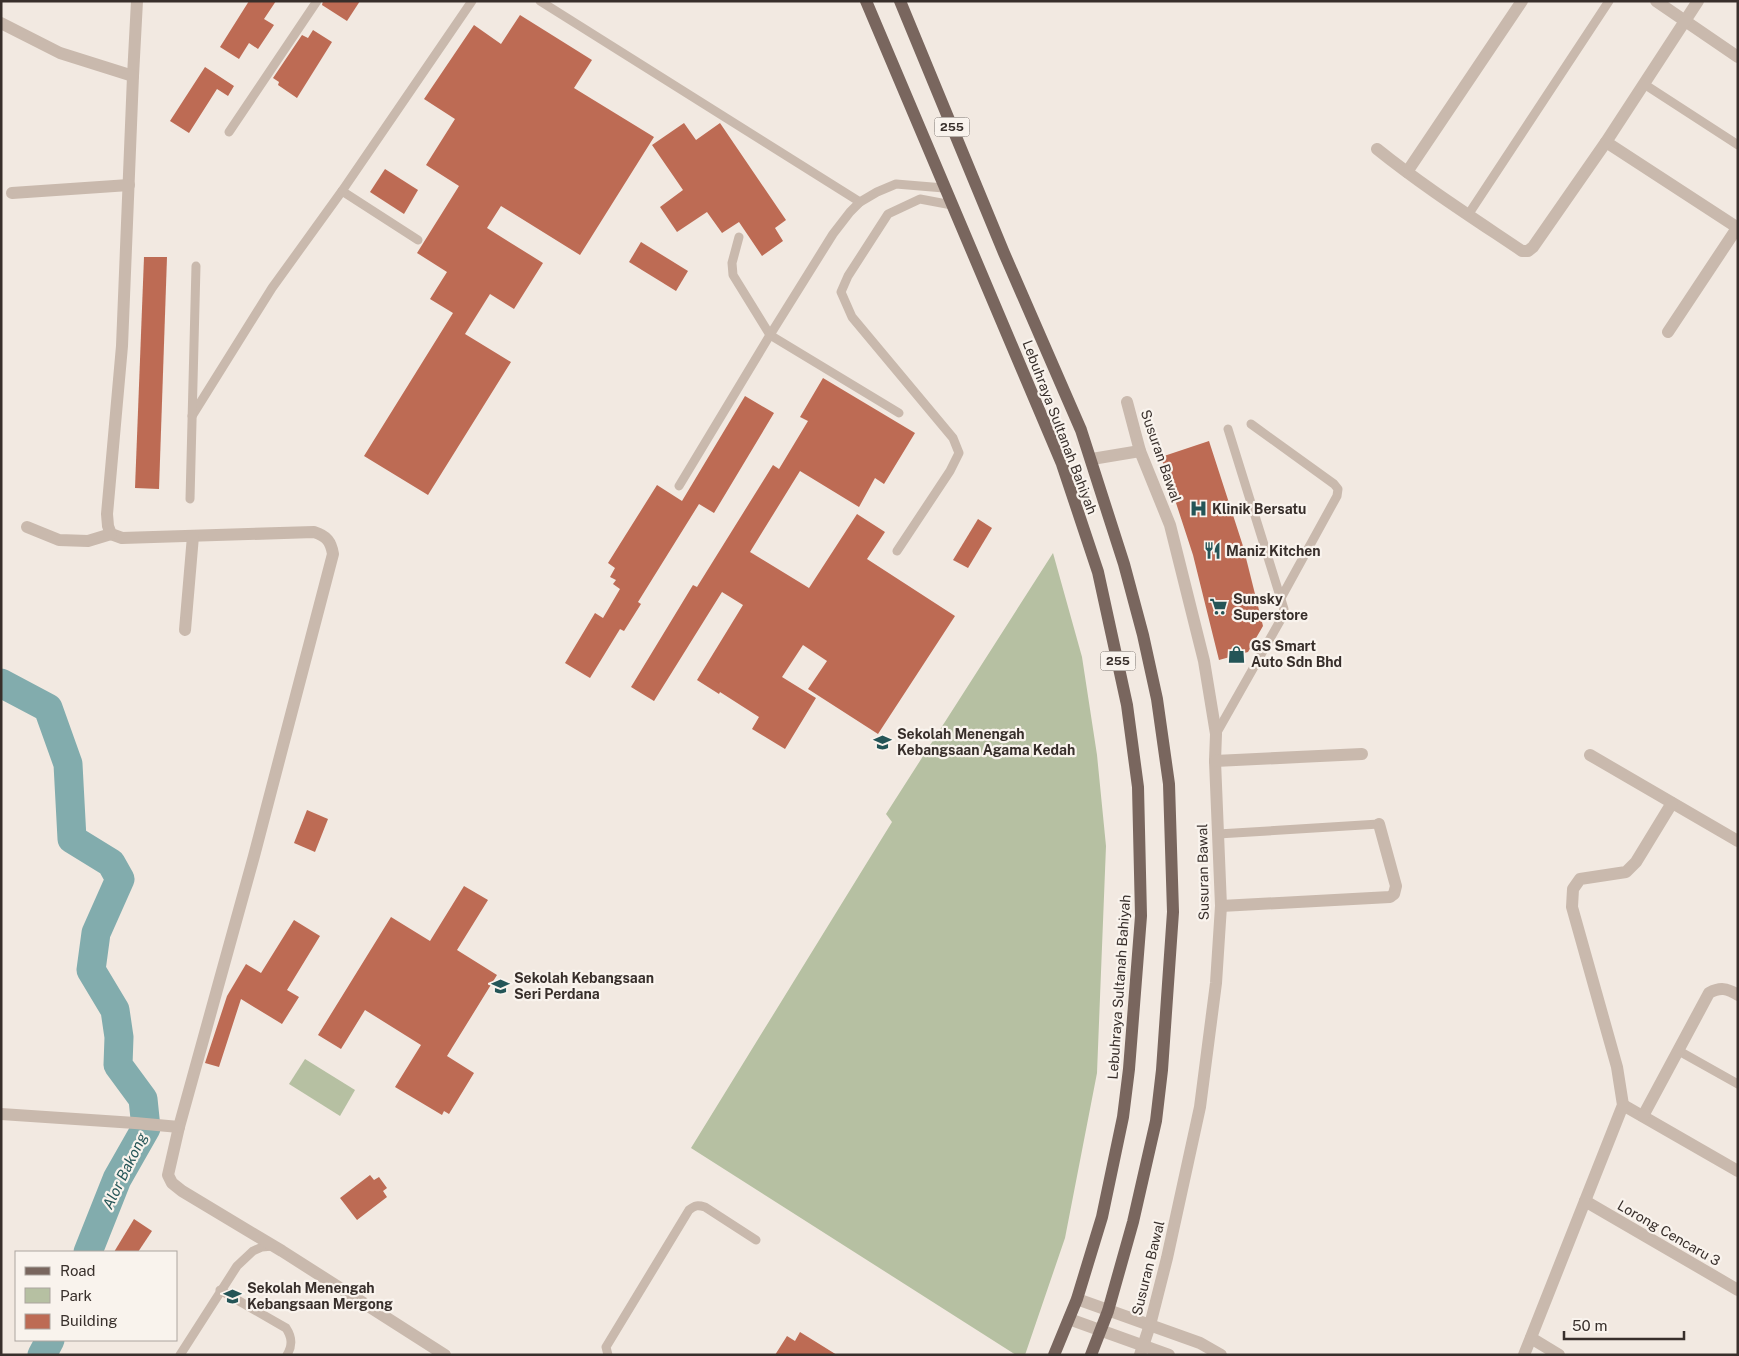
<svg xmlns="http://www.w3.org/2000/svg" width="1739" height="1356" font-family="'Public Sans',sans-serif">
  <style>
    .green { fill: #b6c0a2 }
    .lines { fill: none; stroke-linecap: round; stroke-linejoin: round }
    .river { stroke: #82acad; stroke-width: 29 }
    .building { fill: #bd6b54 }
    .lane { stroke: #c9b9ad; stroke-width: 9 }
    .street { stroke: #c9b9ad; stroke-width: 12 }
    .primary { stroke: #79665e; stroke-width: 12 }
    .labels { text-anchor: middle; stroke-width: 4.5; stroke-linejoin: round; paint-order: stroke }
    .shield { fill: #f9f3ed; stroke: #726a65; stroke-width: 1 }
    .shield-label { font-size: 12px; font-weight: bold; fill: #382f2b }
    .street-label { font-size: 14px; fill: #382f2b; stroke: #f9f3ed }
    .poi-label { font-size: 14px; font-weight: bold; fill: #382f2b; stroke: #f9f3ed; text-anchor: start }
    .water-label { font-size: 15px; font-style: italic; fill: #245557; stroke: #f9f3ed }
  </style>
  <rect width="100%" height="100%" fill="#f2e9e1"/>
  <g class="green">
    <path d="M1053,553L1082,657L1097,755L1106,846L1097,1073L1065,1238L1025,1355H1016L691,1148L892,822L886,814Z"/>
    <path d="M305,1059L355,1090L340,1116L289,1084Z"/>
  </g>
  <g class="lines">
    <g class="river">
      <path d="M1,683L48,708L68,764L72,839L111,863L120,879L96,933L91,970L115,1010L119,1037L118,1065L143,1099L146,1128L117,1179L88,1252"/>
      <path d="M42,1355L50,1340"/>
    </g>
  </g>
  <g class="building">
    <path d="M249,1H276L264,19L274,25L258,49L249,43L239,59L220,47Z"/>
    <path d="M323,1H360L347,21L322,5Z"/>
    <path d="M520,15L592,60L574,88L654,137L580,255L501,206L487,228L543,263L514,309L490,294L465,334L511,362L428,495L364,456L453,313L430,299L447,272L417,253L459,186L426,165L455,119L424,99L474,25L501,44Z"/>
    <path d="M313,30L332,42L297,98L278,85L279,82L273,78L302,35L308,38Z"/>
    <path d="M205,67L234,86L228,96L217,89L189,133L170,121Z"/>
    <path d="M684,123L696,140L720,123L786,220L775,228L783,241L762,256L739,222L722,233L707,212L677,232L660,207L683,190L652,145Z"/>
    <path d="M385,169L418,190L404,214L370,192Z"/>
    <path d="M641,242L688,271L676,291L629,262Z"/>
    <path d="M144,257H167L159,489L135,488Z"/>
    <path d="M823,378L915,433L884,484L875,478L859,507L800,471L750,552L809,588L857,514L885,532L867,559L955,616L878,734L808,689L827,661L803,645L782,677L816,698L785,749L752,729L759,717L720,692L719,694L697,680L743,605L722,592L654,701L631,687L693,585L697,587L773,465L779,469L808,421L800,417Z"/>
    <path d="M745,396L774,413L714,513L699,504L638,602L641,604L624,631L620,629L590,678L565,663L595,613L603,618L620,589L613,584L616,580L610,577L615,568L608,563L657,485L682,501Z"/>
    <path d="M1209,441L1243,546L1263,626L1248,652L1219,660L1193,555L1161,457Z"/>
    <path d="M978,519L992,528L968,568L953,560Z"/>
    <path d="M307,810L328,819L315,852L294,843Z"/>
    <path d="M464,886L488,900L457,950L497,975L447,1056L474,1073L449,1114L444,1111L442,1115L395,1087L421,1045L365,1010L341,1049L318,1035L391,917L430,941Z"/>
    <path d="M294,920L320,936L287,990L299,997L282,1024L241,999L219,1067L205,1063L227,996L246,964L261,973Z"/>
    <path d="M370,1175L374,1180L379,1177L387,1188L383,1191L387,1197L357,1220L340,1198Z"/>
    <path d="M134,1219L152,1231L138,1252H114Z"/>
    <path d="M800,1332L837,1355H775L787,1336L795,1341Z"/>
  </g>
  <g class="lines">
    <g class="lane">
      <path d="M540,1L860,202"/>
      <path d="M1644,84L1738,145"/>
      <path d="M229,132L317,1"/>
      <path d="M342,191L418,240"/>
      <path d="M1468,215L1609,1"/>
      <path d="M739,237L732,263L733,275L770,335L899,413"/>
      <path d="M192,416L272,288L342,191L472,1"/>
      <path d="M1251,424L1334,484L1338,489L1337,496L1281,598"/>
      <path d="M679,486L770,335L833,234L850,212L860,202L877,192L896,184L944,188"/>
      <path d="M190,499L196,266"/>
      <path d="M897,551L950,471L959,453L953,438L852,317L841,292L848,276L888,214L920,199L952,205"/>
      <path d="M1216,734L1280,621L1284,609L1228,429"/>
      <path d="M1218,834L1379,824"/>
      <path d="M1679,1051L1738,1084"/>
      <path d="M220,1290L286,1328C292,1337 293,1345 287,1355"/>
      <path d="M180,1355L237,1266L253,1251L262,1247L273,1246"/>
      <path d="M608,1355L606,1347L689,1210C695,1205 698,1205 705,1207L756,1240"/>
    </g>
    <g class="street">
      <path d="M137,1L133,76L122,346L107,514L108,526L111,534L122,538L314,532C327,536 331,542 333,554L254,856L179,1127L168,1175L172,1183L182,1191L282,1251L445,1355"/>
      <path d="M1656,1L1738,57"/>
      <path d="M1,23L60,53L133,76"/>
      <path d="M1606,142L1738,228"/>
      <path d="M1377,149C1423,186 1473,218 1522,251H1528L1533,247L1606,142L1698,1"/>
      <path d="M1407,172L1522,1"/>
      <path d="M12,193L129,185"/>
      <path d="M1668,332L1737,228"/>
      <path d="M1127,402L1140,451L1170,525L1204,661L1216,734L1215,761L1221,906L1216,983L1200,1107L1167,1258L1150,1325L1140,1355"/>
      <path d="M1092,459L1140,451"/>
      <path d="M27,527L59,540L88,541L111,534"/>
      <path d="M185,630L193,536"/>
      <path d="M1590,755L1738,841"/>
      <path d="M1215,761L1362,754"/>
      <path d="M1221,906L1390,897L1394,894L1396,886L1379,824"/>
      <path d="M1623,1105L1738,1171"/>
      <path d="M1,1114L135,1123L179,1127"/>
      <path d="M1643,1116L1709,993C1720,987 1727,988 1738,995"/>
      <path d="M1585,1201L1738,1290"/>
      <path d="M1077,1299L1200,1343L1221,1355"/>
      <path d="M1069,1319L1169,1355"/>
      <path d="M1531,1338L1559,1355"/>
      <path d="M1524,1355L1623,1105L1617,1067L1572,907L1573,889L1580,879L1626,872L1636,862L1672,803"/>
    </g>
    <g class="primary">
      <path d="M866,1L1062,464L1098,572L1127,705L1138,787L1141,916L1129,1069L1123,1117L1102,1217L1077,1299L1054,1355"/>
      <path d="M900,1L1004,253L1081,430L1124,564L1143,635L1157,699L1169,784L1173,912L1162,1070L1156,1121L1133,1222L1108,1311L1091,1355"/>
    </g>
  </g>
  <defs>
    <symbol id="hospital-bare" viewBox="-9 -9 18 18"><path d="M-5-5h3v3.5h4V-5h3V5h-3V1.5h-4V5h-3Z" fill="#245557" stroke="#f9f3ed" stroke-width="2.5" paint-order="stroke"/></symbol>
    <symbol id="restaurant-bare" viewBox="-9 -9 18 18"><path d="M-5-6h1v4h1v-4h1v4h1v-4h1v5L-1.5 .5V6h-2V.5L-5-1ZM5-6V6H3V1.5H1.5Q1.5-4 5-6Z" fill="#245557" stroke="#f9f3ed" stroke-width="2.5" paint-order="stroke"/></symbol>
    <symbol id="supermarket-bare" viewBox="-9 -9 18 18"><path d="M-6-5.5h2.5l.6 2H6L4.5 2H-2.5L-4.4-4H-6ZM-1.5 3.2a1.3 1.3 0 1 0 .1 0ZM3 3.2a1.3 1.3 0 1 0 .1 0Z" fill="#245557" stroke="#f9f3ed" stroke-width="2.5" paint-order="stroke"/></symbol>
    <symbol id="shop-bare" viewBox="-9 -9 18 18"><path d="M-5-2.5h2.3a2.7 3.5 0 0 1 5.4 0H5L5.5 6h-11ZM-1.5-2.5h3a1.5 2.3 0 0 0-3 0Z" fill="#245557" stroke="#f9f3ed" stroke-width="2.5" paint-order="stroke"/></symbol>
    <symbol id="school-bare" viewBox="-9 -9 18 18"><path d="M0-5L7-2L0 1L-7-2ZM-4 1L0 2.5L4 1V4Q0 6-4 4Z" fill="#245557" stroke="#f9f3ed" stroke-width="2.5" paint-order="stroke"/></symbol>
  </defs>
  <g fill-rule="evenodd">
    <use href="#hospital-bare" x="1186" y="496" width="25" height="25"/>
    <use href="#restaurant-bare" x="1200" y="538" width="25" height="25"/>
    <use href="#supermarket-bare" x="1206" y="594" width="25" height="25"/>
    <use href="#shop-bare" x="1224" y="642" width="25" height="25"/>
    <use href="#school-bare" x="870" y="730" width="25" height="25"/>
    <use href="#school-bare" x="488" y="974" width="25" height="25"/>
    <use href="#school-bare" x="220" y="1284" width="25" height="25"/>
  </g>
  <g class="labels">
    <g class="shield">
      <rect x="934.5" y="117.5" width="35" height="19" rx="4"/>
      <rect x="1100.5" y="651.5" width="35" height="19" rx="4"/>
    </g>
    <g class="shield-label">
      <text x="952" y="131">255</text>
      <text x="1118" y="665">255</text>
    </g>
    <g class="street-label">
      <text transform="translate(1060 427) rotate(69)" y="5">Lebuhraya Sultanah Bahiyah</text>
      <text transform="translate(1161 456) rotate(71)" y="5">Susuran Bawal</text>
      <text transform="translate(1203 872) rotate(-91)" y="5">Susuran Bawal</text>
      <text transform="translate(1119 987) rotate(-86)" y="5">Lebuhraya Sultanah Bahiyah</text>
      <text transform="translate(1669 1233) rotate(30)" y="5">Lorong Cencaru 3</text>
      <text transform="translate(1148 1268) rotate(-76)" y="5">Susuran Bawal</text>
    </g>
    <g class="poi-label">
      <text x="1212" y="514">Klinik Bersatu</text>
      <text x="1226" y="556">Maniz Kitchen</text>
      <text x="1233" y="604">Sunsky<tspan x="1233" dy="16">Superstore</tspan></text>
      <text x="1251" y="651">GS Smart<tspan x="1251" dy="16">Auto Sdn Bhd</tspan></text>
      <text x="897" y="739">Sekolah Menengah<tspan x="897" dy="16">Kebangsaan Agama Kedah</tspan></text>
      <text x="514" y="983">Sekolah Kebangsaan<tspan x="514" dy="16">Seri Perdana</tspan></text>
      <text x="247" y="1293">Sekolah Menengah<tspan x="247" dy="16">Kebangsaan Mergong</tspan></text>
    </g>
    <g class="water-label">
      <text transform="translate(125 1171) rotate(-64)" y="5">Alor Bakong</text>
    </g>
  </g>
  <rect width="1739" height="1356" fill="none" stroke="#382f2b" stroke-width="5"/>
  <rect x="15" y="1251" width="162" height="90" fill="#f9f3ed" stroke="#aca59f"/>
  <rect x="25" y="1267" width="25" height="8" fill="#79665e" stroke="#aca59f"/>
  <text x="60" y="1276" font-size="15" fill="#382f2b">Road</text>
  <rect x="25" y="1288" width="25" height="15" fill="#b6c0a2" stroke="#aca59f"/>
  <text x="60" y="1301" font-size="15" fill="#382f2b">Park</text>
  <rect x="25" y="1314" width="25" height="15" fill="#bd6b54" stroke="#aca59f"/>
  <text x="60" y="1326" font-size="15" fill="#382f2b">Building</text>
  <path d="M1564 1331v8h120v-8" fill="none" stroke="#382f2b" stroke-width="2.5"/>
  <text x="1572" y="1331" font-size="15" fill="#382f2b" stroke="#f9f3ed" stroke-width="4" paint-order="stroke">50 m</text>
</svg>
